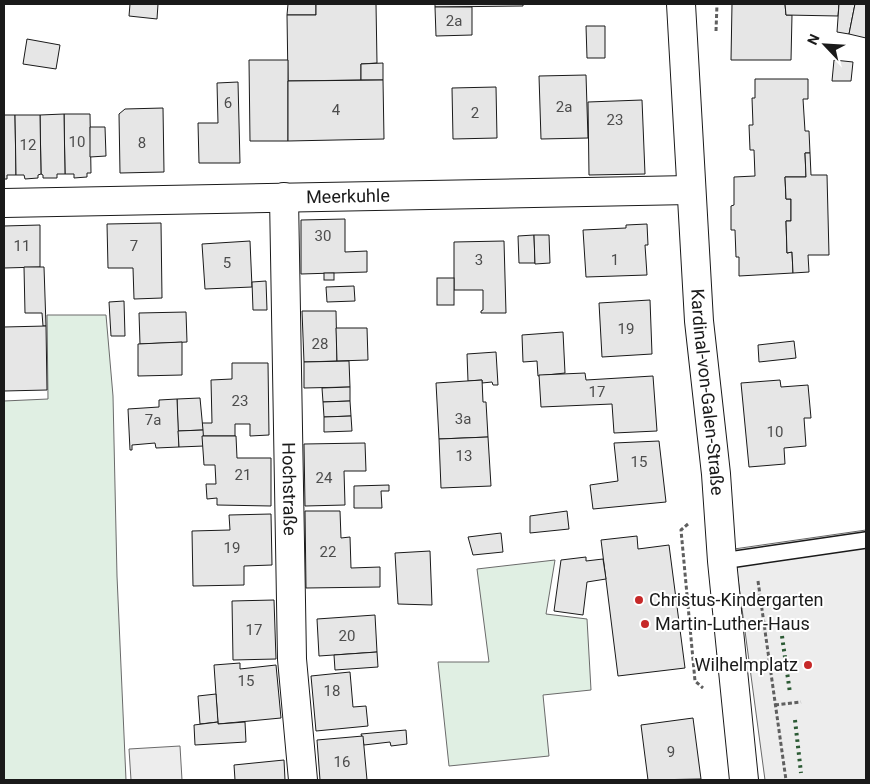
<svg xmlns="http://www.w3.org/2000/svg" width="870" height="784" font-family="Roboto,sans-serif">
  <style>
    .green { fill: #e0efe3; stroke: #6a6a6a }
    .parking { fill: #ededed; stroke: #6a6a6a }
    .building { fill: #e6e6e6; stroke: #1a1a1a }
    .lines { fill: none; stroke-linecap: round; stroke-linejoin: round }
    .service-casing { stroke: #1a1a1a; stroke-width: 18 }
    .minor-casing { stroke: #1a1a1a; stroke-width: 30 }
    .path { stroke: #5f5f5f; stroke-width: 3; stroke-dasharray: 4 2.5; stroke-linecap: butt }
    .service { stroke: #fff; stroke-width: 15 }
    .minor { stroke: #fff; stroke-width: 28 }
    .hedge { stroke: #2b5a34; stroke-width: 4; stroke-dasharray: 2.5 4; stroke-linecap: butt }
    .poi-dot { fill: #c62828; stroke: #fff; stroke-width: 2 }
    .labels { text-anchor: middle; stroke-width: 4; stroke-linejoin: round; paint-order: stroke }
    .number-label { font-size: 15px; fill: #4d4d4d }
    .street-label { font-size: 18px; fill: #1a1a1a; stroke: #fff }
    .poi-label { font-size: 18px; fill: #1a1a1a; stroke: #fff; text-anchor: start }
  </style>
  <rect width="100%" height="100%" fill="#fff"/>
  <g class="green">
    <path d="M47,315H106L113,396L117,576L126,780H4V401L48,399Z"/>
    <path d="M555,560L546,614L587,619L591,690L543,695L549,756L449,766L438,662H489L477,569Z"/>
  </g>
  <g class="parking">
    <path d="M866,530V780H765L734,549Z"/>
    <path d="M180,746L182,780H131L129,749Z"/>
  </g>
  <g class="building">
    <path d="M130,4H158L157,19L129,16Z"/>
    <path d="M288,4H316V15H287Z"/>
    <path d="M316,4H376L377,63L361,64V80L288,81L287,15H316Z"/>
    <path d="M435,4H523V6L435,7Z"/>
    <path d="M732,4H785L786,15H792L791,60H731Z"/>
    <path d="M785,4H839L838,16L786,15Z"/>
    <path d="M839,4H855L849,34L837,32Z"/>
    <path d="M855,4H866V38L849,34Z"/>
    <path d="M435,7H472V35L436,36Z"/>
    <path d="M586,26H605V58H587Z"/>
    <path d="M27,39L60,45L56,69L23,64Z"/>
    <path d="M249,60H288V141H250Z"/>
    <path d="M834,60L853,62L851,81H832Z"/>
    <path d="M383,63V80H361V64Z"/>
    <path d="M586,75L588,138L541,139L539,76Z"/>
    <path d="M755,79H808V99H803L805,131H809L810,153H805L806,177H785L786,199H791V221H786L787,253L792,252L793,273L739,276V257H736L735,230H731V206L734,205V177L755,176L754,150H750L749,125H753L752,98H755Z"/>
    <path d="M383,80L384,139L288,141V81Z"/>
    <path d="M238,82L240,163H199L198,123H218L217,83Z"/>
    <path d="M496,87L497,138L453,139L452,88Z"/>
    <path d="M642,100L645,174L589,175L588,102Z"/>
    <path d="M163,108L164,172L120,173L119,114L125,109Z"/>
    <path d="M64,114H90L91,173H87V177L74,178V174H65Z"/>
    <path d="M64,114L65,174H57V178H43V175L41,174L40,115Z"/>
    <path d="M4,115H15L16,175H7V179H4Z"/>
    <path d="M15,115H40L41,174L38,175V178L25,179L24,175H16Z"/>
    <path d="M90,127H105L106,156L90,157Z"/>
    <path d="M805,153H810L811,175H827L829,255H808L809,272L793,273L792,252L787,253L786,221H791V199H786L785,177H806Z"/>
    <path d="M345,219V252L367,251V272L301,274V220Z"/>
    <path d="M161,223L162,298L134,299L133,268H108L107,224Z"/>
    <path d="M647,224L648,245H645L647,275L586,277L583,230L626,228V225Z"/>
    <path d="M40,225V267L4,268V226Z"/>
    <path d="M534,235L535,263H519L518,236Z"/>
    <path d="M534,235H549L550,263L535,264Z"/>
    <path d="M250,241L252,287L205,289L202,244Z"/>
    <path d="M504,241L506,313H481V311L483,310V290H454V242Z"/>
    <path d="M24,267H44L46,326H43L42,313H25Z"/>
    <rect x="324" y="273" width="10" height="7"/>
    <rect x="437" y="278" width="17" height="27"/>
    <path d="M266,281L267,310H253L252,282Z"/>
    <path d="M354,286L355,301L327,302L326,287Z"/>
    <path d="M650,300L652,354L602,357L599,303Z"/>
    <path d="M124,301L125,336H111L109,302Z"/>
    <path d="M302,311H336L337,361L304,362Z"/>
    <path d="M186,312L187,342L140,344L139,313Z"/>
    <path d="M46,326L47,390L4,391V327Z"/>
    <path d="M336,328H367L368,360L337,361Z"/>
    <path d="M563,332L565,373L538,376L537,361L523,362L522,335Z"/>
    <path d="M794,341L796,358L759,362L758,345Z"/>
    <path d="M182,342V375L138,376V344Z"/>
    <path d="M496,352L498,385H493L492,382L482,383V380L468,381L467,354Z"/>
    <path d="M349,361L350,387L304,388V362Z"/>
    <path d="M232,363H268L269,435L250,436V424H235V436H202V423H212L211,380L232,379Z"/>
    <path d="M585,373L586,380L653,376L657,431L614,433L612,404L541,407L539,375Z"/>
    <path d="M482,380L483,402H486L488,437L439,439L436,383Z"/>
    <path d="M780,380L781,387L808,385L811,418H804L806,446L784,448L785,464L749,467L741,383Z"/>
    <path d="M350,387V401L323,402L322,388Z"/>
    <path d="M200,398L203,430L178,431L177,399Z"/>
    <path d="M177,399L179,447L156,448L155,443L132,445V450H130L128,409L159,407V400Z"/>
    <path d="M350,401L351,416L324,417L323,402Z"/>
    <path d="M351,416L352,431L324,432V417Z"/>
    <path d="M203,430L204,446L179,447L178,431Z"/>
    <path d="M202,436H236L237,458H271V506L217,505V498L207,499L206,484H216L215,465H204Z"/>
    <path d="M488,437L491,486L441,488L439,439Z"/>
    <path d="M659,441L666,502L593,509L590,485L618,481L614,443Z"/>
    <path d="M365,443L366,471H344L345,505L305,506L304,444Z"/>
    <path d="M389,485V491H381L382,508H354V486Z"/>
    <path d="M305,511H340L341,538L350,537L351,568L380,567V587L306,588Z"/>
    <path d="M567,511L569,529L530,533V516Z"/>
    <path d="M271,514L272,565L244,566V585L193,586L192,531L230,530L229,515Z"/>
    <path d="M501,533L503,552L473,555L468,537Z"/>
    <path d="M637,536L638,549L669,545L685,668L618,676L601,540Z"/>
    <path d="M430,551L432,605L398,604L395,553Z"/>
    <path d="M586,557V561L603,559L606,579L587,582L583,615L554,611L561,560Z"/>
    <path d="M274,600L276,659L233,660L232,601Z"/>
    <path d="M375,615L377,652L319,656L317,619Z"/>
    <path d="M377,652L378,667L335,670L334,655Z"/>
    <path d="M240,663V669L276,665L281,718L218,724L214,665Z"/>
    <path d="M350,672L353,707L366,706L368,726L316,731L311,676Z"/>
    <path d="M216,694L218,722L200,724L198,696Z"/>
    <path d="M693,718L701,779L648,780L641,725Z"/>
    <path d="M218,722V724L245,722L246,742L195,745L194,725Z"/>
    <path d="M406,730L407,744L391,746L390,742L364,745L361,734Z"/>
    <path d="M363,736L367,780H320L317,740Z"/>
    <path d="M284,760L285,780H235L234,765Z"/>
  </g>
  <g class="lines">
    <defs>
      <path id="service" d="M722,561L866,540"/>
      <g id="minor">
        <path id="s1" d="M681,4L699,321L716,474L722,561L744,780"/>
        <path id="s2" d="M284,197L292,659L303,780"/>
        <path id="s3" d="M4,203L690,190"/>
      </g>
    </defs>
    <use href="#service" class="service-casing"/>
    <use href="#minor" class="minor-casing"/>
    <g class="path">
      <path d="M716,31L717,4"/>
      <path d="M688,524L681,530L695,681L703,688"/>
      <path d="M758,581L786,780"/>
      <path d="M764,626L789,622"/>
      <path d="M775,705L801,702"/>
    </g>
    <use href="#service" class="service"/>
    <use href="#minor" class="minor"/>
    <g class="hedge">
      <path d="M782,636L790,693"/>
      <path d="M795,720L801,773"/>
    </g>
  </g>
  <g class="poi-dot">
    <circle cx="639" cy="600" r="5"/>
    <circle cx="645" cy="624" r="5"/>
    <circle cx="808" cy="665" r="5"/>
  </g>
  <g class="labels">
    <g class="number-label">
      <text x="454" y="26">2a</text>
      <text x="228" y="108">6</text>
      <text x="564" y="112">2a</text>
      <text x="336" y="115">4</text>
      <text x="475" y="118">2</text>
      <text x="615" y="125">23</text>
      <text x="77" y="147">10</text>
      <text x="142" y="148">8</text>
      <text x="28" y="150">12</text>
      <text x="323" y="241">30</text>
      <text x="22" y="251">11</text>
      <text x="134" y="251">7</text>
      <text x="479" y="265">3</text>
      <text x="615" y="265">1</text>
      <text x="227" y="268">5</text>
      <text x="626" y="334">19</text>
      <text x="320" y="349">28</text>
      <text x="597" y="397">17</text>
      <text x="240" y="406">23</text>
      <text x="463" y="424">3a</text>
      <text x="153" y="425">7a</text>
      <text x="775" y="437">10</text>
      <text x="464" y="461">13</text>
      <text x="639" y="467">15</text>
      <text x="243" y="480">21</text>
      <text x="324" y="483">24</text>
      <text x="232" y="553">19</text>
      <text x="328" y="557">22</text>
      <text x="254" y="635">17</text>
      <text x="347" y="641">20</text>
      <text x="246" y="686">15</text>
      <text x="332" y="696">18</text>
      <text x="671" y="757">9</text>
      <text x="342" y="767">16</text>
    </g>
    <g class="street-label">
      <text dy="6" stroke="none"><textPath href="#s3" startOffset="344">Meerkuhle</textPath></text>
      <text dy="6" stroke="none"><textPath href="#s1" startOffset="389">Kardinal-von-Galen-Straße</textPath></text>
      <text dy="6" stroke="none"><textPath href="#s2" startOffset="292">Hochstraße</textPath></text>
    </g>
    <g class="poi-label">
      <text x="649" y="606">Christus-Kindergarten</text>
      <text x="655" y="630">Martin-Luther-Haus</text>
      <text x="798" y="671" text-anchor="end">Wilhelmplatz</text>
    </g>
  </g>
  <rect width="870" height="784" fill="none" stroke="#1a1a1a" stroke-width="10"/>
  <g transform="translate(825 45) rotate(295)" stroke="#ffffff" stroke-width="4" paint-order="stroke">
  <path d="M0-4L9 19L0 12L-9 19Z" fill="#1a1a1a"/>
  <text y="-8" font-size="14" font-weight="bold" text-anchor="middle" fill="#1a1a1a">N</text>
  </g>
</svg>
